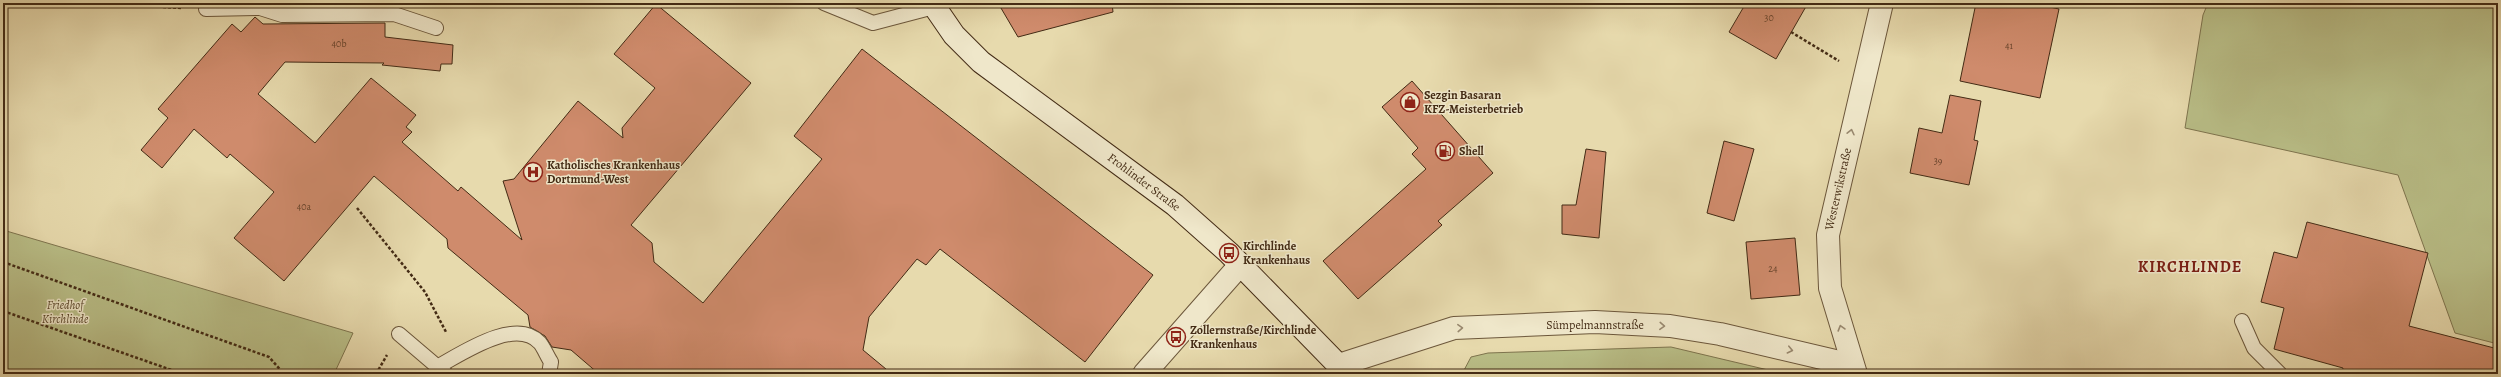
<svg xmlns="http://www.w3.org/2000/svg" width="2501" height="377" font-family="Alegreya,serif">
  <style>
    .green { fill: #b9be87; stroke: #7e744e }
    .building { fill: #cf8b6c; stroke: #432b15 }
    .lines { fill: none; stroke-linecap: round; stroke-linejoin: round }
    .service-casing { stroke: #6c573b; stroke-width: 16 }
    .minor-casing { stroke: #6c573b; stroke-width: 24 }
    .secondary-casing { stroke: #432b15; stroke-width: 24 }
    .path { stroke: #432b15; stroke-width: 2.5; stroke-dasharray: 3 2; stroke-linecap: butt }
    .service { stroke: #efe7ca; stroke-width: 14 }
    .minor { stroke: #efe7ca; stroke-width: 22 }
    .secondary { stroke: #efe7ca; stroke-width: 22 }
    .oneway { stroke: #998970 }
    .labels { text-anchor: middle; stroke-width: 3; stroke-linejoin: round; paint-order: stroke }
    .number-label { font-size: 10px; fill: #66432b }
    .poi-label { font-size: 12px; font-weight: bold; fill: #432b15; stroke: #efe7ca; text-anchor: start }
    .street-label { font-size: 12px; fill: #432b15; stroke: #efe7ca }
    .park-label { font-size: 12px; font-style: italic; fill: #5b482c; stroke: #efe7ca }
    .district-label { font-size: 16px; font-weight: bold; letter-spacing: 1px; fill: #7a1f14; stroke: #efe7ca }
  </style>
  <rect width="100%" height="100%" fill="#e7daad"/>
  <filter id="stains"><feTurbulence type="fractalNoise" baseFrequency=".005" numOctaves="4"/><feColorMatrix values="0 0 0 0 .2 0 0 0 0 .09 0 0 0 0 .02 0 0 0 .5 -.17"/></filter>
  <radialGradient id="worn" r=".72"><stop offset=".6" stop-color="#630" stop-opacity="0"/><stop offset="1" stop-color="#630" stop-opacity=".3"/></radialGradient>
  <g class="green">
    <path d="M2208,3H2498V344L2455,333L2398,175L2185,128L2203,15Z"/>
    <path d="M3,230L353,333L334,374H3Z"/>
    <path d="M1671,347L1785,374H1462L1471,357L1488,353Z"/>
  </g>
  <g class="building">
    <path d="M998,3H1112L1113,12L1018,37Z"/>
    <path d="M1746,3H1808L1776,59L1729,32Z"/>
    <path d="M1976,3H2032L2059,9L2040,98L1960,81Z"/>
    <path d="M656,4L751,83L631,225L652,243L654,262L703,303L822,159L794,136L862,49L1153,275L1085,362L940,249L926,265L917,259L869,317L863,350L892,374H599L571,350L552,347L545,336L530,327L528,315L448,248L447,239L374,176L284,281L234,238L274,192L230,154L227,158L194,129L162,168L141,150L168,118L158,109L232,24L241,32L255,17L263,24L385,23V37L453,45L452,64H441L440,71L382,65L384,63L285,62L258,94L315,143L371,78L416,115L406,127L412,132L402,142L458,191L461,187L522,240L503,181L514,179L578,101L623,138L622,128L655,88L614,54Z"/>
    <path d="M1412,81L1493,173L1438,221L1442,225L1358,299L1323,261L1426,169L1412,154L1418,148L1382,107Z"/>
    <path d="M1950,95L1981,101L1974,140L1978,141L1969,185L1910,173L1919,128L1942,133Z"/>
    <path d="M1724,141L1754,149L1734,221L1707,213Z"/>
    <path d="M1586,149L1606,152L1599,238L1562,234V205H1576Z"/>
    <path d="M2307,222L2428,253L2409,326L2498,349V374H2342L2343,368L2274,349L2284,308L2261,302L2274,252L2297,258Z"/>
    <path d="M1795,238L1800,295L1751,299L1746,242Z"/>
  </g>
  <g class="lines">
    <defs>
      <g id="service">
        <path d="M824,3L873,23L934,7"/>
        <path d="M206,9L260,8L282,15L394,14L436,28"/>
        <path d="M2242,321L2254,348L2280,374"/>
        <path d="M399,334L446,374"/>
        <path d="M437,367C461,354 516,316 540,343C544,348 547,356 551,362L549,374"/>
      </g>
      <g id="minor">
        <path d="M1339,365L1454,328L1595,322L1670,326L1720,334L1852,365"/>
        <path d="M1144,374L1240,265"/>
        <path d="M1856,374L1830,288L1828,235L1882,3"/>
      </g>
      <path id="secondary" d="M932,3L954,35L981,62L1175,205L1229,253L1347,374"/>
    </defs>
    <use href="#service" class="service-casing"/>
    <use href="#minor" class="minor-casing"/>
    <use href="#secondary" class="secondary-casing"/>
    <g class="path">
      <path d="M163,7L181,8"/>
      <path d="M1791,32L1839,61"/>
      <path d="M357,208L425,292L446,332"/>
      <path d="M3,262L269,357L284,374"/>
      <path d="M3,311L183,374"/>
      <path d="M3,371L11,374"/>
      <path d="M376,374L387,355"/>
    </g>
    <use href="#service" class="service"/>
    <use href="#minor" class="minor"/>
    <use href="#secondary" class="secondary"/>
  </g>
  <defs><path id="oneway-chevron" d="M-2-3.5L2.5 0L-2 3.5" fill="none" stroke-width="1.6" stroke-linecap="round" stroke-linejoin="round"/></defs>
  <g class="oneway">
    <use href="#oneway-chevron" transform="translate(1851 132) rotate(-77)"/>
    <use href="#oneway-chevron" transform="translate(1662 326) rotate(3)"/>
    <use href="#oneway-chevron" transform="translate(1460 328) rotate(-3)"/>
    <use href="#oneway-chevron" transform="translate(1841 328) rotate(-106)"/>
    <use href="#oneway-chevron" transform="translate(1790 350) rotate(13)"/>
  </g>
  <defs>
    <symbol id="shop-ring" viewBox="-11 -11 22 22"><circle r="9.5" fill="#efe7ca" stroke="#8f2418" stroke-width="1.5"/><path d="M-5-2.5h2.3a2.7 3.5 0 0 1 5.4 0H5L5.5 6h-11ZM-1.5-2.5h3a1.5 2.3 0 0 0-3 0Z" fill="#8f2418"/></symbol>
    <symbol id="fuel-ring" viewBox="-11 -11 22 22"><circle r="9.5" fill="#efe7ca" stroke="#8f2418" stroke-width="1.5"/><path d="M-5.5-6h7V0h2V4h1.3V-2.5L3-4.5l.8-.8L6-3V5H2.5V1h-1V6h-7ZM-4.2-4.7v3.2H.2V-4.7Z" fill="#8f2418"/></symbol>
    <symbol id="hospital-ring" viewBox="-11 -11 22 22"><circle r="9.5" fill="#efe7ca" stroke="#8f2418" stroke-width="1.5"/><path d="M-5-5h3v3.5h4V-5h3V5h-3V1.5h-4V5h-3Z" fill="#8f2418"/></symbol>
    <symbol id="bus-ring" viewBox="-11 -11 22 22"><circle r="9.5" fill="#efe7ca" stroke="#8f2418" stroke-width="1.5"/><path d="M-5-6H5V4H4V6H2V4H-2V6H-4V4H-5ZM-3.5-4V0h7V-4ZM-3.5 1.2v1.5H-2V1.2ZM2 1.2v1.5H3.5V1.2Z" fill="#8f2418"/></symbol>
  </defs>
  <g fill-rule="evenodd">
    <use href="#shop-ring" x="1399" y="91" width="22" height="22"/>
    <use href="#fuel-ring" x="1434" y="140" width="22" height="22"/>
    <use href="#hospital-ring" x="522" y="161" width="22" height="22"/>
    <use href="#bus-ring" x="1218" y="242" width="22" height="22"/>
    <use href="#bus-ring" x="1165" y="326" width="22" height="22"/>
  </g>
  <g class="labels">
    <g class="number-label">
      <text x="1769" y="21">30</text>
      <text x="339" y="47">40b</text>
      <text x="2009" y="49">41</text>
      <text x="1938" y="164">39</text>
      <text x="304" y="210">40a</text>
      <text x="1773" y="272">24</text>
    </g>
    <g class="poi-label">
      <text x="1424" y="99">Sezgin Basaran<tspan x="1424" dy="14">KFZ-Meisterbetrieb</tspan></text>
      <text x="1459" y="155">Shell</text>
      <text x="547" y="169">Katholisches Krankenhaus<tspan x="547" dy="14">Dortmund-West</tspan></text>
      <text x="1243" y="250">Kirchlinde<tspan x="1243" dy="14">Krankenhaus</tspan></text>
      <text x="1190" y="334">Zollernstraße/Kirchlinde<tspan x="1190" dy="14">Krankenhaus</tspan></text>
    </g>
    <g class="street-label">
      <text transform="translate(1144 182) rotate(37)" y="4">Frohlinder Straße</text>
      <text transform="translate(1838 189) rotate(-77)" y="4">Westerwikstraße</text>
      <text x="1595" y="329">Sümpelmannstraße</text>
    </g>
    <g class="park-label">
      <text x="65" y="309">Friedhof<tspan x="65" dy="14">Kirchlinde</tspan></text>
    </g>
    <g class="district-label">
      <text x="2190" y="272">KIRCHLINDE</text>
    </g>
  </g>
  <rect width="2501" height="377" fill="none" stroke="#e7daad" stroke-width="16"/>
  <rect x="4" y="4" width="2493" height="369" fill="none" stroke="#432b15" stroke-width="2"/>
  <rect x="8" y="8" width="2485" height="361" fill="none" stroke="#432b15"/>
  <rect width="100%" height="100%" filter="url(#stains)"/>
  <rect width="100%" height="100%" fill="url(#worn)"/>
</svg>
